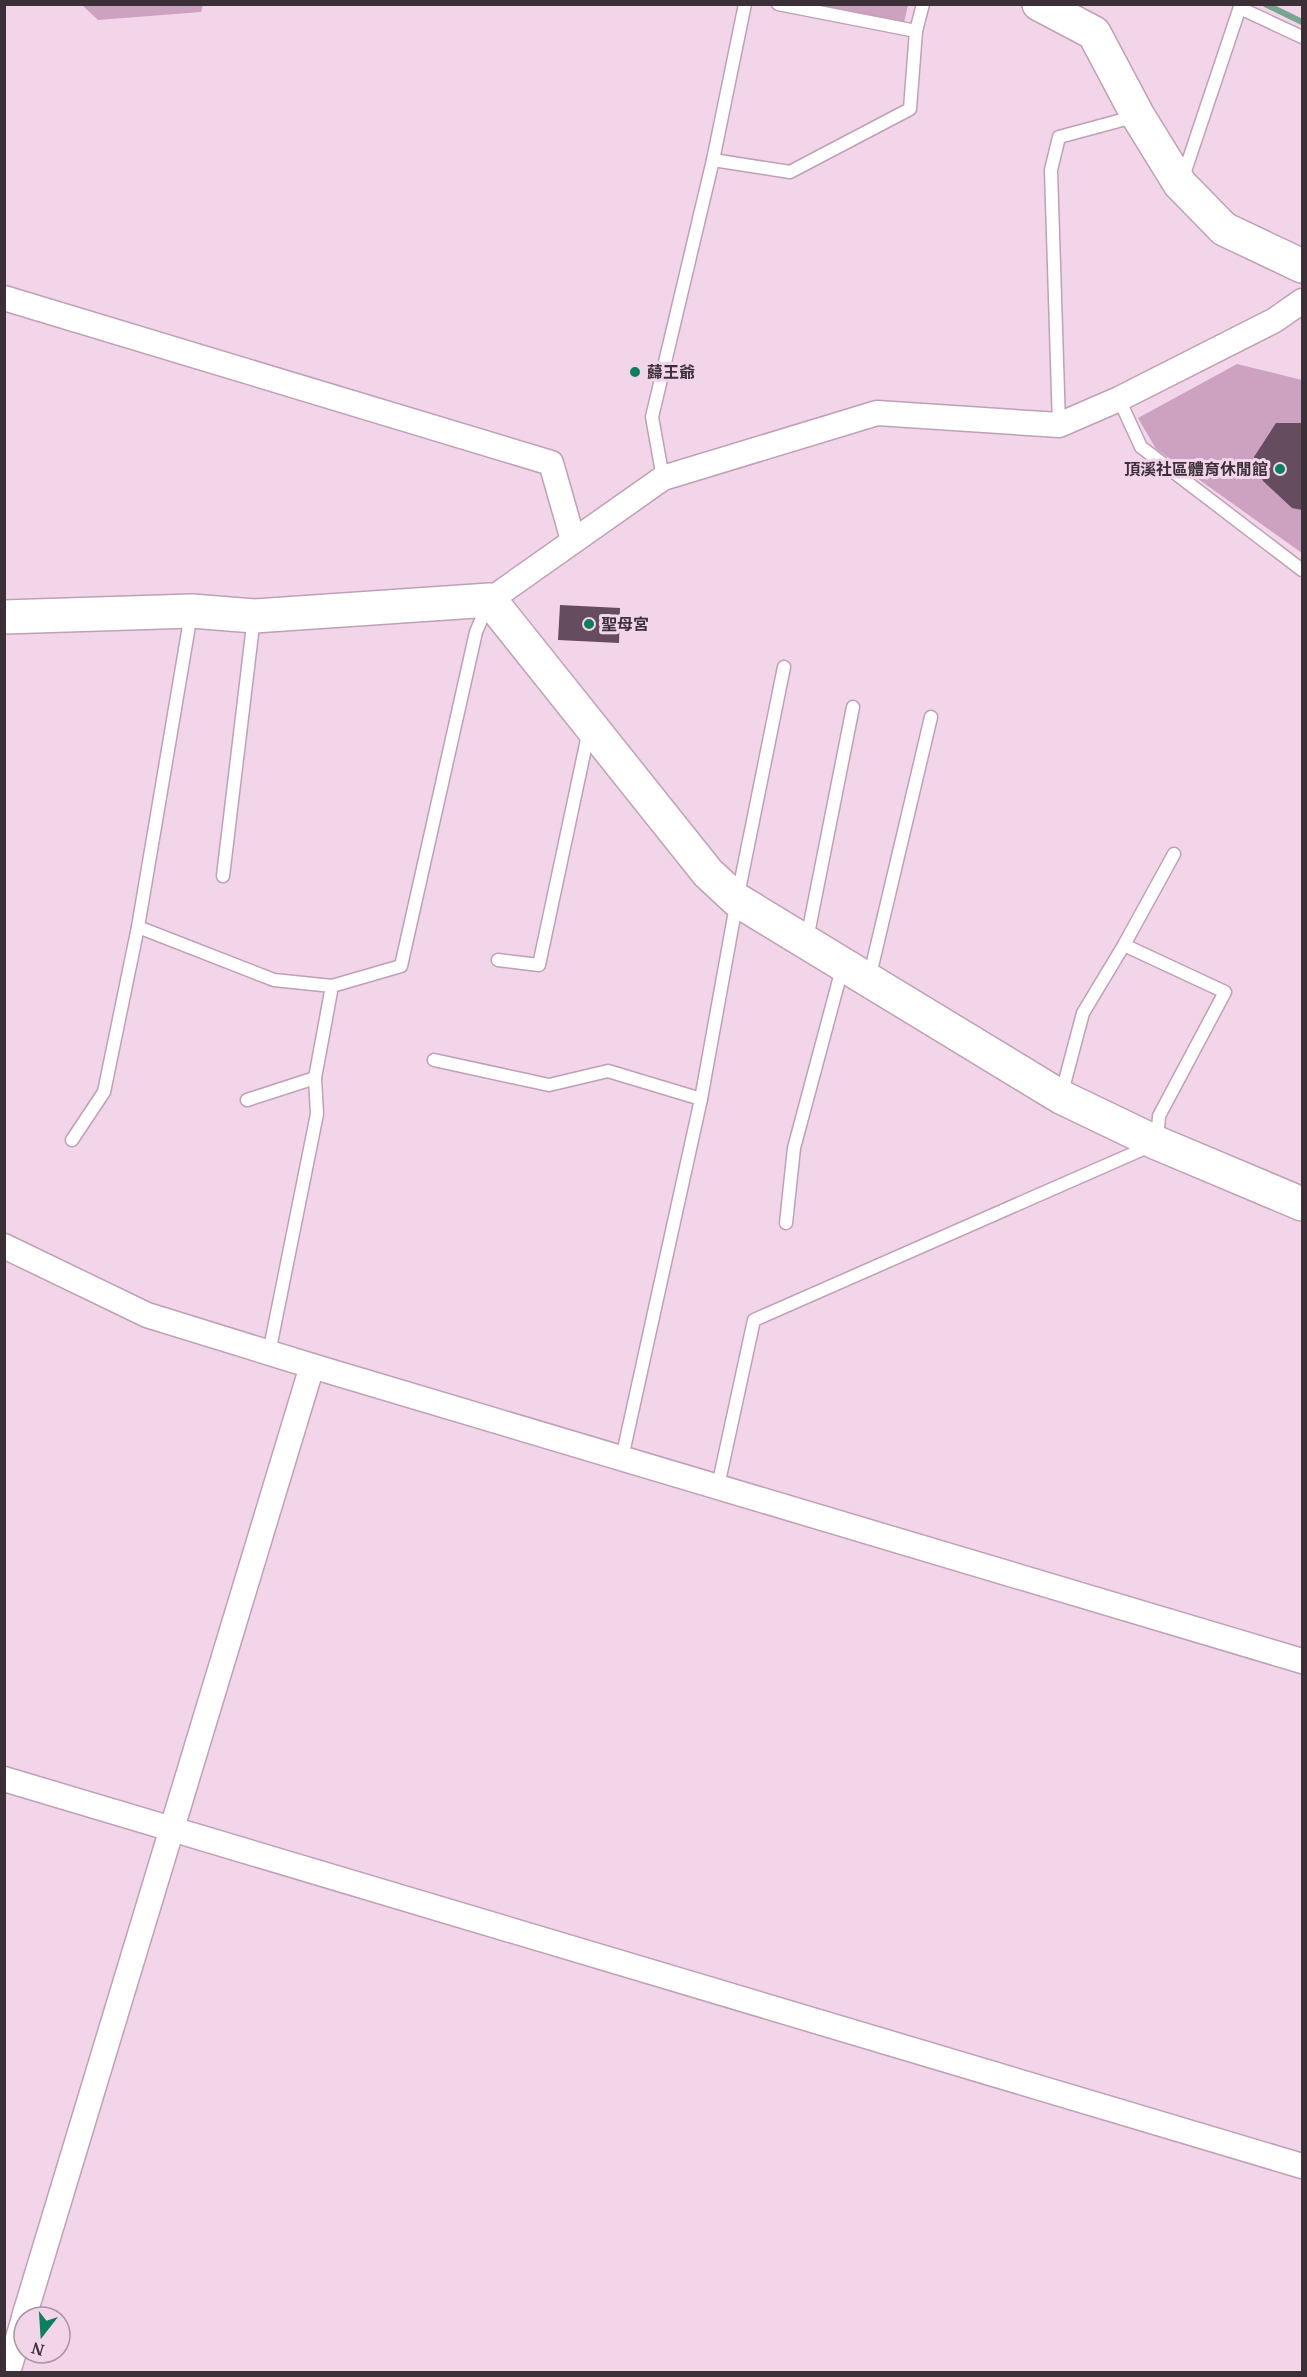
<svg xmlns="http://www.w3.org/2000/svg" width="1307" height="2377" font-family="'PT Serif','Noto Sans TC',serif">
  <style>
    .green { fill: #cca2c0 }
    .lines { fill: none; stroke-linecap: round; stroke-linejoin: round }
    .stream { stroke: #76a592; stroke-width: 6 }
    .building { fill: #654c5e }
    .lane-casing { stroke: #bea1b5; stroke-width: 15 }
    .street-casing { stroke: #bea1b5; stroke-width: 27 }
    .secondary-casing { stroke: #bea1b5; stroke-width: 36 }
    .lane { stroke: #fff; stroke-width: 12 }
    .street { stroke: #fff; stroke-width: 24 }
    .secondary { stroke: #fff; stroke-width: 33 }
    .poi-dot { fill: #0c805d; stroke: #f3d5ea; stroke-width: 2 }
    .labels { text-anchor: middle; stroke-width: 6; stroke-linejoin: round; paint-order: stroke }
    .poi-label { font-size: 16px; font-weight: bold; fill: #3c3038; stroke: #f3d5ea; text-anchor: start }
  </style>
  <rect width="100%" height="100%" fill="#f3d5ea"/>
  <g class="green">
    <path d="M82,5H203L201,12L98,20Z"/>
    <path d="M809,5H908L903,27Z"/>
    <path d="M1237,364L1302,380V553L1156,449L1138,418Z"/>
  </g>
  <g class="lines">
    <path class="stream" d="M1265,4L1302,22"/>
  </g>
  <g class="building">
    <path d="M1276,423H1302V510L1292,508L1263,481L1254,457Z"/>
    <path d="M560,605L620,608L619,643L558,640Z"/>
  </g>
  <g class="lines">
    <defs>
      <g id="lane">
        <path d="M778,4L916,31"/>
        <path d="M1240,8L1302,37"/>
        <path d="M713,160L790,172L910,109L916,31L923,4"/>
        <path d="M1182,180L1241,4"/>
        <path d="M1119,399L1141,447L1302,570"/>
        <path d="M1059,425L1051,170L1059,137L1137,116"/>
        <path d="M663,478L652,417L713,160L745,4"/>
        <path d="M191,614L138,927L274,980L332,986L315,1078L317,1114L269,1353"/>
        <path d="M223,876L254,617"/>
        <path d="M807,939L853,707"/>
        <path d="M498,960L539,965L589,730"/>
        <path d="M869,979L931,717"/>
        <path d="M332,986L401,966L476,632L488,604"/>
        <path d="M434,1060L549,1085L608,1071L701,1099"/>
        <path d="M1061,1096L1083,1013L1124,945L1174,854"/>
        <path d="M247,1100L315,1078"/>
        <path d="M72,1140L104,1092L138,927"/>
        <path d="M786,1223L794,1148L843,965"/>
        <path d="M622,1458L701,1099L737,900L784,667"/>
        <path d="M718,1486L754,1320L1157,1143L1159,1116L1225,992L1124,945"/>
      </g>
      <g id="street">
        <path d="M4,298L551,463L573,540"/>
        <path d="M490,600L663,478L877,413L1059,425L1119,399L1275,320L1302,301"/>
        <path d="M4,1246L147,1315L312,1366"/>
        <path d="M4,1779L1302,2166"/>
        <path d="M24,2317L312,1366L1302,1661"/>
        <path d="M8,2372L24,2318"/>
      </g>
      <g id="secondary">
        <path d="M1039,4L1094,33L1138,116L1180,184L1224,229L1302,266"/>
        <path d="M4,617L192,611L254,616L490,600L708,873L737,900L1061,1097L1157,1143L1302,1204"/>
      </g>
    </defs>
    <use href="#lane" class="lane-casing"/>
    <use href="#street" class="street-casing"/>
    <use href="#secondary" class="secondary-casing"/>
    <use href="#lane" class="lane"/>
    <use href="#street" class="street"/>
    <use href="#secondary" class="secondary"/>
  </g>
  <g class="poi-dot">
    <circle cx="635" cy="372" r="6"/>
    <circle cx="1280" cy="469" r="6"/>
    <circle cx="589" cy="624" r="6"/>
  </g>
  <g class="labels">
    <g class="poi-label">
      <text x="647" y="378">蘬王爺</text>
      <text x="1268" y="475" text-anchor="end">頂溪社區體育休閒館</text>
      <text x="601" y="630">聖母宮</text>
    </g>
  </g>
  <rect width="1307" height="2377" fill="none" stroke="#3c3038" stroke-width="12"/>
  <g transform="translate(42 2335) rotate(197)"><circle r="28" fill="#f3d5ea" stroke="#aa93a3" stroke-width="1.5"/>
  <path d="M0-4.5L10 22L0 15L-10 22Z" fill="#0c805d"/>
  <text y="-9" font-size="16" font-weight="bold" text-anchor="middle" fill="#3c3038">N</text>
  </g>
</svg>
